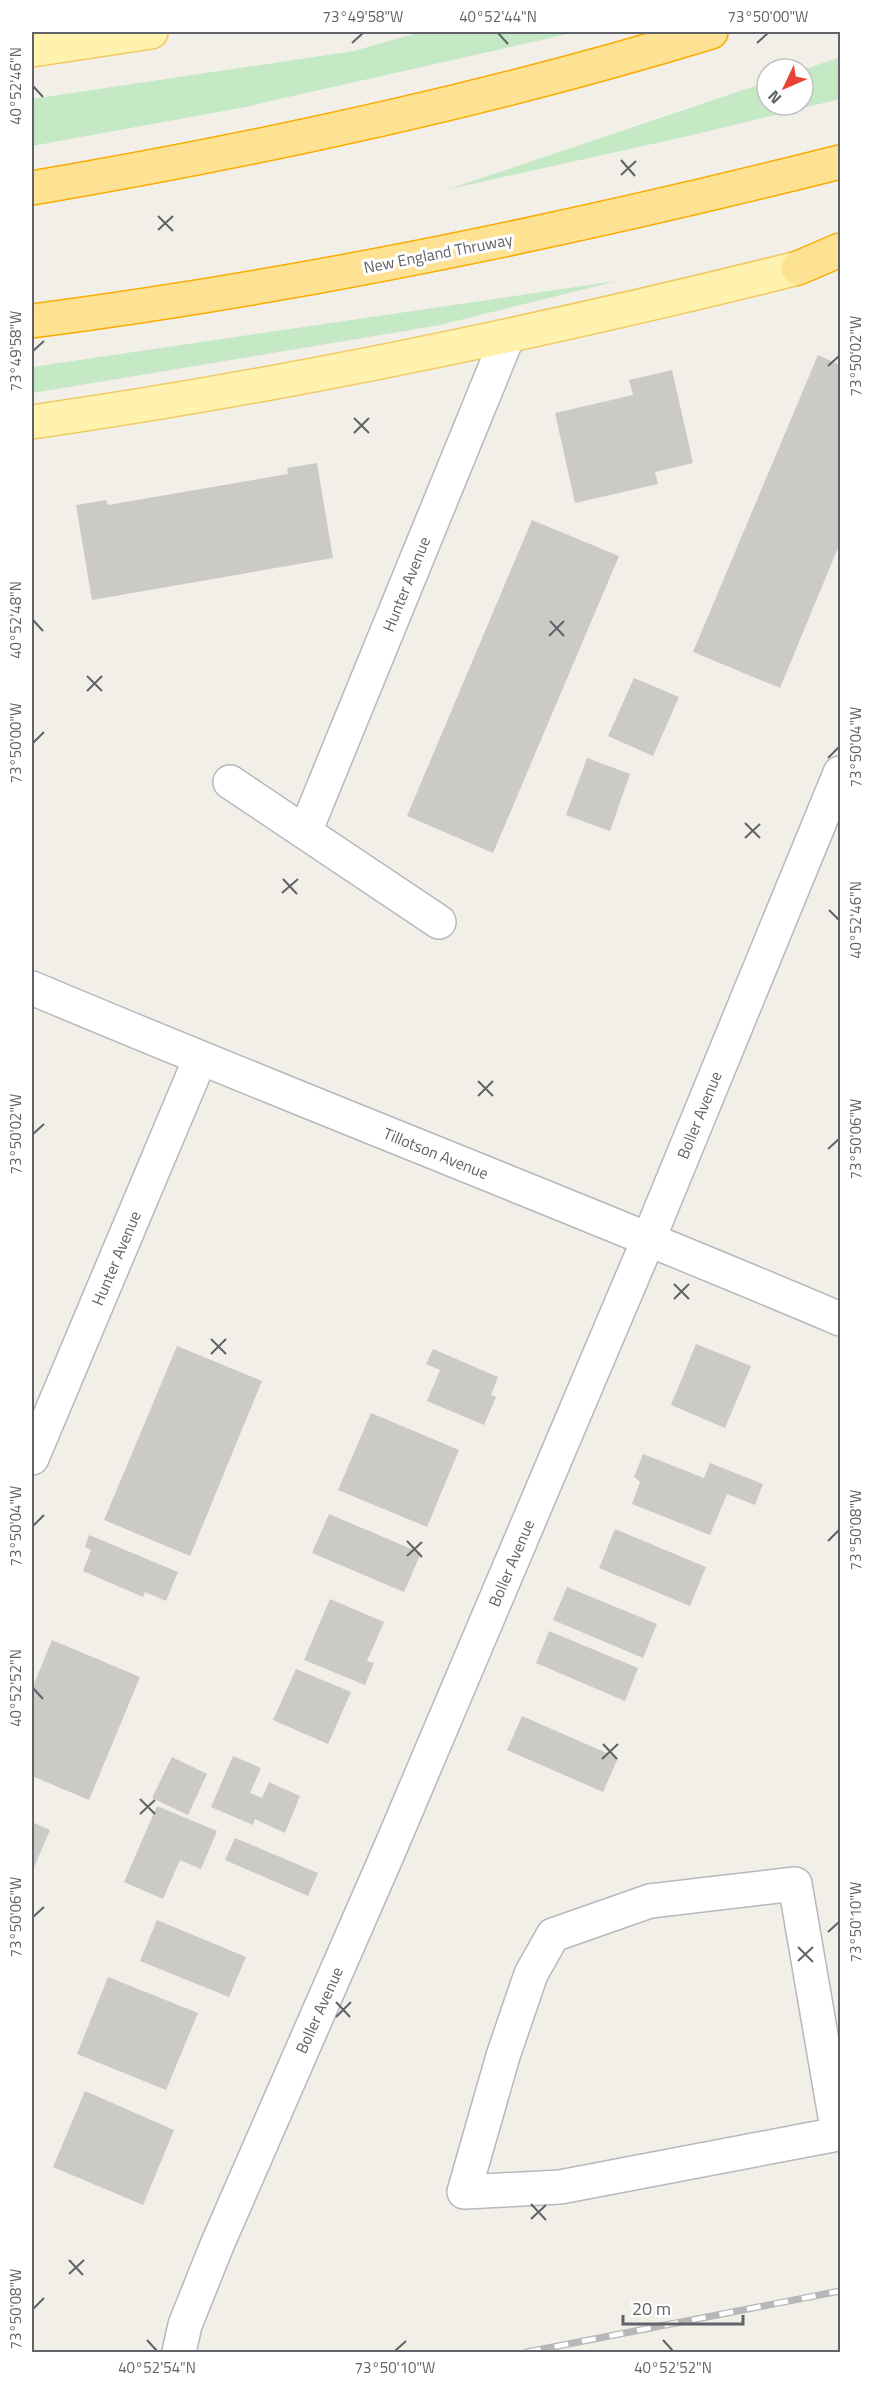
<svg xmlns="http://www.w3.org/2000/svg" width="872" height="2384" font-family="'Titillium Web',sans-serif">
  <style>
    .green { fill: #c5e8c5 }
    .building { fill: #cccac5 }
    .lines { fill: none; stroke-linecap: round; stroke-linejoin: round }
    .minor-casing { stroke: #b5b8bc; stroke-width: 36 }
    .major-casing { stroke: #f2c960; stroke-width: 36 }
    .highway-casing { stroke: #f9ab00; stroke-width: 36 }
    .minor { stroke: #fff; stroke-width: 33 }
    .major { stroke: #fff2af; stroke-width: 33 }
    .highway { stroke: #fde293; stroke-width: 33 }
    .rail-casing { stroke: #b6b7b8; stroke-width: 7 }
    .rail { stroke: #fff; stroke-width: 4.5; stroke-dasharray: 14; stroke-linecap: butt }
    .ticks { fill: none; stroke: #5f6368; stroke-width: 2 }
    .labels { text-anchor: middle; stroke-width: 6; stroke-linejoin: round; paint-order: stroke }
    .street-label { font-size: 16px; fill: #5f6368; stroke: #fff }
    .neatline { fill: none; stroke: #5f6368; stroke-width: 2 }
    .ticks-label { font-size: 15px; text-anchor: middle; fill: #5f6368 }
  </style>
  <rect width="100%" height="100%" fill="#f1efe8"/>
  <g class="green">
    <path d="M421,32H576L240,108L32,146V99L354,51Z"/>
    <path d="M840,57V99L688,136L449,189L767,82V105H803V70Z"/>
    <path d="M617,281L440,325L32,393V367Z"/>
  </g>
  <g class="building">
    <path d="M818,355L840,365V543L780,688L693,652Z"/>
    <path d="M672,370L693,463L655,472L658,484L575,503L555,413L633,395L629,380Z"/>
    <path d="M317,463L333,558L92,600L76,505L106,500L108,505L288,474L287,468Z"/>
    <path d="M532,520L619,556L493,853L407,816Z"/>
    <path d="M634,678L679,697L653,756L608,736Z"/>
    <path d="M587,758L630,774L610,831L566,815Z"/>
    <path d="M696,1344L751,1366L725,1428L671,1405Z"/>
    <path d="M177,1346L262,1381L190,1556L104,1520Z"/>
    <path d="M433,1349L498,1377L491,1395L496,1397L484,1425L427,1401L440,1370L426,1364Z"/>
    <path d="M371,1413L459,1450L427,1527L338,1490Z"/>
    <path d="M643,1454L704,1478L710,1463L763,1484L755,1505L727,1494L710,1535L632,1504L640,1482L634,1477Z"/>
    <path d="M329,1514L421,1553L404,1592L312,1553Z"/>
    <path d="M615,1529L706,1567L690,1606L599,1568Z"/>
    <path d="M89,1535L178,1572L166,1601L145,1592L143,1597L83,1571L91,1550L85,1547Z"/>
    <path d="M567,1587L657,1624L643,1658L553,1620Z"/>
    <path d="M330,1599L384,1622L367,1661L374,1663L365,1685L304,1660Z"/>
    <path d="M549,1631L638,1668L625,1701L536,1663Z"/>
    <path d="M52,1640L140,1677L89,1800L32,1776V1689Z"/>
    <path d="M296,1669L351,1692L328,1744L273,1720Z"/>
    <path d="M522,1716L618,1758L603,1792L507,1750Z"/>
    <path d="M233,1756L261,1768L250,1793L262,1798L269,1782L300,1796L285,1833L255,1819L253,1825L211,1807Z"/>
    <path d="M172,1757L207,1774L188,1815L152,1798Z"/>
    <path d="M157,1806L217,1831L201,1869L180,1860L163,1899L124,1882Z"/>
    <path d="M32,1822L50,1830L32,1872Z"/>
    <path d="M235,1838L318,1873L308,1896L225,1860Z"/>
    <path d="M157,1920L246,1957L229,1997L140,1961Z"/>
    <path d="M108,1977L198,2013L166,2090L77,2054Z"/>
    <path d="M85,2091L174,2130L143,2205L53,2167Z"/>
  </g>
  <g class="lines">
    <defs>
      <g id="minor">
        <path d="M230,782L439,922"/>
        <path d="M305,832L508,336"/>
        <path d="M32,988C300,1101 572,1205 840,1319"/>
        <path d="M32,1458L200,1059"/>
        <path d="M838,2134L795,1884L650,1901L553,1935L531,1974L503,2056L464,2192L560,2187L838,2134L840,2133"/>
        <path d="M179,2352L185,2325L217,2245L389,1851L649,1238L840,773"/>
      </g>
      <g id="major">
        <path d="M32,50L151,32"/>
        <path d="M32,422C290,385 545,331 798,268"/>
      </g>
      <g id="highway">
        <path d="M32,188C261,149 489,100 711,32"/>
        <path d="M798,268L840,250"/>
        <path d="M32,321C304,286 574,229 840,162"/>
      </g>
    </defs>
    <use href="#minor" class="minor-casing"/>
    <use href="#major" class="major-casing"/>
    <use href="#highway" class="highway-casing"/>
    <use href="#minor" class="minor"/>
    <use href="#major" class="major"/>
    <use href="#highway" class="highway"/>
    <defs>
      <path id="rail" d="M527,2352L840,2291"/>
    </defs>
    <use href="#rail" class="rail-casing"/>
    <use href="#rail" class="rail"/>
  </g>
  <path class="ticks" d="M498,33L508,44M352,43L363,33M757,43L768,33M33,86L43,97M621,160L635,176M621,175L636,161M158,216L173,231M158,230L173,216M33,351L44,341M828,366L839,356M354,418L369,433M354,433L369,418M33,620L43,631M550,621L564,636M549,636L564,621M87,676L102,691M87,691L102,676M33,743L44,732M828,758L839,747M745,823L760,838M745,838L760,824M283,879L297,894M282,893L298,879M829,910L839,920M478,1081L493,1096M478,1096L493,1081M33,1134L44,1124M828,1149L839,1139M674,1284L689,1299M674,1299L689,1284M211,1339L226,1354M211,1354L226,1339M33,1526L44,1515M407,1541L422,1557M828,1541L839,1530M407,1556L422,1542M33,1688L43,1699M603,1744L617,1759M602,1759L618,1744M140,1799L155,1814M140,1814L155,1800M33,1917L44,1907M828,1932L839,1922M798,1947L813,1962M798,1961L813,1947M336,2002L350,2017M336,2017L351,2002M531,2204L546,2220M531,2219L546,2205M69,2260L83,2275M69,2274L84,2260M33,2309L44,2298M147,2340L157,2351M663,2340L673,2351M395,2351L406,2341"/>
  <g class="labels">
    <g class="street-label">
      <text transform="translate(438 253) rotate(-11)" y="6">New England Thruway</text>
      <text transform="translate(406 584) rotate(-68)" y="6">Hunter Avenue</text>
      <text transform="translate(699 1115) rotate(-68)" y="6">Boller Avenue</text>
      <text transform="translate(436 1153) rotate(22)" y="6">Tillotson Avenue</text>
      <text transform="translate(116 1258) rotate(-67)" y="6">Hunter Avenue</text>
      <text transform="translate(511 1563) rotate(-67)" y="6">Boller Avenue</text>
      <text transform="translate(319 2010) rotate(-66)" y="6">Boller Avenue</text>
    </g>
  </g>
  <rect width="872" height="2384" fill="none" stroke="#ffffff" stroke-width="66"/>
  <g transform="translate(785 87) rotate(226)"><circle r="28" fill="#ffffff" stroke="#bfc1c3" stroke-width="1.5"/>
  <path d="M0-4.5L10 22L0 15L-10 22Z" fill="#ea4335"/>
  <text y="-9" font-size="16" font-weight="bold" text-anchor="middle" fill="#5f6368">N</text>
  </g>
  <path d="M623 2315v9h120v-9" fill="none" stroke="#5f6368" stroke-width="3"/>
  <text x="632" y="2315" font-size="18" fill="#5f6368" stroke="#ffffff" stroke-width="4.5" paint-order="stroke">20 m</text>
  <rect x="33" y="33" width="806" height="2318" class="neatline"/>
  <g class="ticks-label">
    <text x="363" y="22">73°49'58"W</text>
    <text x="498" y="22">40°52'44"N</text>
    <text x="768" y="22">73°50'00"W</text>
    <text transform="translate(16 86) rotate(-90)" y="5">40°52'46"N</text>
    <text transform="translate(16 351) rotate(-90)" y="5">73°49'58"W</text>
    <text transform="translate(856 356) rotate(-90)" y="5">73°50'02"W</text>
    <text transform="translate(16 620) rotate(-90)" y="5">40°52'48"N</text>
    <text transform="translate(16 743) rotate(-90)" y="5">73°50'00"W</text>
    <text transform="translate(856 747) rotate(-90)" y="5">73°50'04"W</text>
    <text transform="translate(856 920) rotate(-90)" y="5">40°52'46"N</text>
    <text transform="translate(16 1134) rotate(-90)" y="5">73°50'02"W</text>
    <text transform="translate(856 1139) rotate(-90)" y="5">73°50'06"W</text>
    <text transform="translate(16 1526) rotate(-90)" y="5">73°50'04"W</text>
    <text transform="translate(856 1530) rotate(-90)" y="5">73°50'08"W</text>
    <text transform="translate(16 1688) rotate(-90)" y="5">40°52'52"N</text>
    <text transform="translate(16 1917) rotate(-90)" y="5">73°50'06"W</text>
    <text transform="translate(856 1922) rotate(-90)" y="5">73°50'10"W</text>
    <text transform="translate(16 2309) rotate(-90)" y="5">73°50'08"W</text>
    <text x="157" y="2373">40°52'54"N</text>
    <text x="395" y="2373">73°50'10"W</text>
    <text x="673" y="2373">40°52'52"N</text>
  </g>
</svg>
